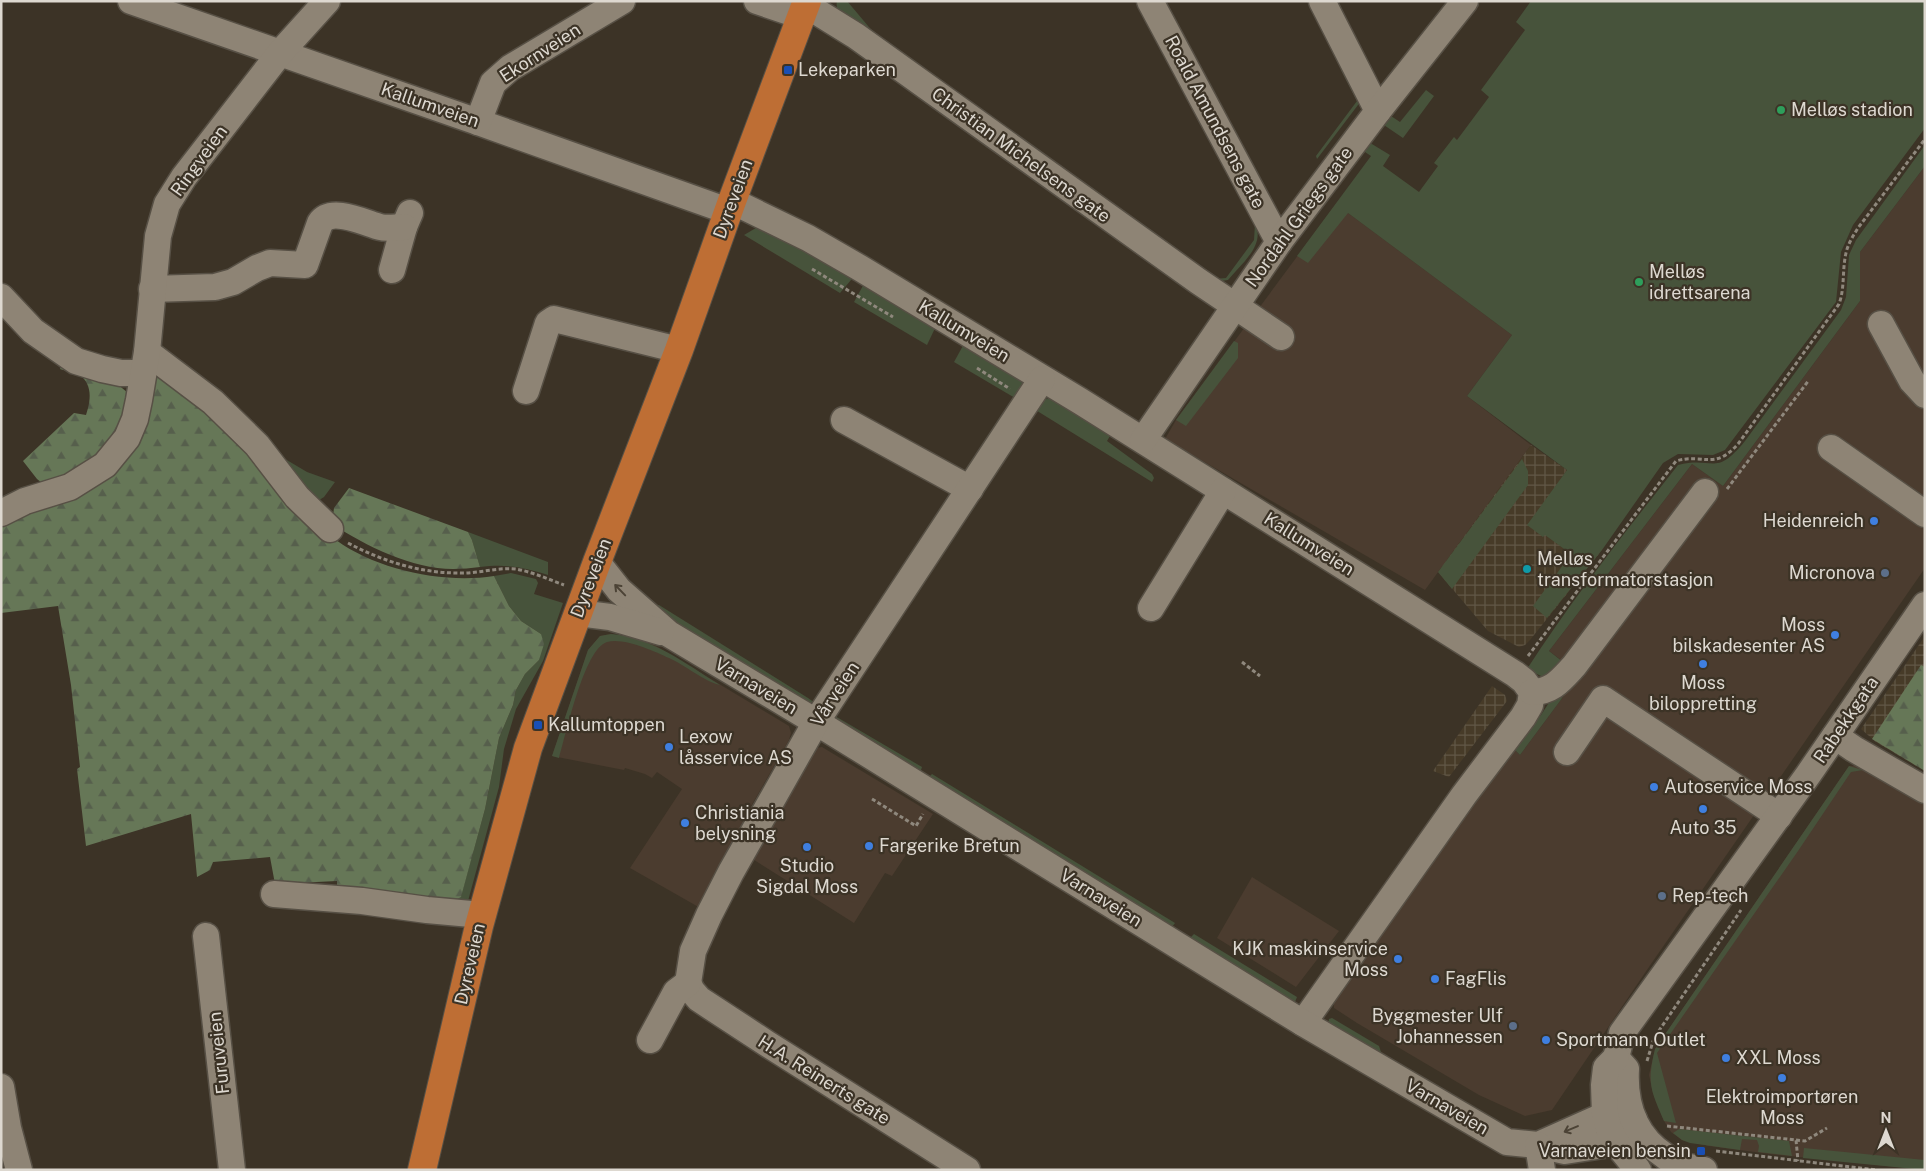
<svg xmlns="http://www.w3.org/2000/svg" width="1926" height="1171" font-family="'Public Sans',sans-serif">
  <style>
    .commercial { fill: #4b3c2f }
    .industrial { fill: url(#industrial-grid) }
    .grass { fill: #47533b }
    .forest { fill: url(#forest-firs) }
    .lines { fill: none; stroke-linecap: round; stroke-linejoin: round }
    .minor-casing { stroke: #575045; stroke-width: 29 }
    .major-casing { stroke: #575045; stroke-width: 30 }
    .path { stroke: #8f887d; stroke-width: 3; stroke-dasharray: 4 2.5; stroke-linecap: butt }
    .minor { stroke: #8e8475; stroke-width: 26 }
    .major { stroke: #be6e34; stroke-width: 28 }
    .oneway { stroke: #4c4336 }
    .transit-dot { fill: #1a4fb4; stroke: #3c3326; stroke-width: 2 }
    .leisure-dot { fill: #2e9e5b; stroke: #3c3326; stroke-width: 2 }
    .shop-dot { fill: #3f7fe0; stroke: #3c3326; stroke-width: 2 }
    .culture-dot { fill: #0f9aa8; stroke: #3c3326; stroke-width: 2 }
    .service-dot { fill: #5c6f8a; stroke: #3c3326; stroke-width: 2 }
    .labels { text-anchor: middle; stroke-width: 4.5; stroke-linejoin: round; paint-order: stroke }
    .street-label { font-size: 18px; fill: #ddd8d0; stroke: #3c3326 }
    .poi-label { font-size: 18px; fill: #ddd8d0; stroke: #3c3326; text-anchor: start }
  </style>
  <defs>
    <pattern id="industrial-grid" width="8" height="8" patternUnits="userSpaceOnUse" patternTransform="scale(1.25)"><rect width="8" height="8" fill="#473b28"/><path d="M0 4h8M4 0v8" fill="none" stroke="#615746"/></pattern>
    <pattern id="forest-firs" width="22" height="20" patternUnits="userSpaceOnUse" patternTransform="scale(1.25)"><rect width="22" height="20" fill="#667757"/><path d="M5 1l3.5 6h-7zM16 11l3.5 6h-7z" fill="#565f4c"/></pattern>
  </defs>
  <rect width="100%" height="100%" fill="#3c3326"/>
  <g class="commercial">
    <path d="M1925,166V568L1651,964L1552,1110L1525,1116L1479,1095L1357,1023L1334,1008L1333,995L1514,749L1520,755L1580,674L1549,651L1692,464L1723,486L1860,301V252Z"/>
    <path d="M1336,204L1512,335L1467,396L1531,445L1425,590L1165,439L1176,420Z"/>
    <path d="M611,634L640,640L656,646L789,726L791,733L789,740L750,808L754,811L702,909L630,868L682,789L657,772L652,778L645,774L625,768L624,770L552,756L588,650L600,636Z"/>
    <path d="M822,747L933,814L892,876L885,873L854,923L751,858L816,748Z"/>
    <path d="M1861,765L1925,801V1170L1770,1154L1709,1146L1682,1140L1671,1132L1664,1121L1653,1093L1649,1075L1655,1049L1849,766Z"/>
    <path d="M1252,877L1339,931L1296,987L1217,938Z"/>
  </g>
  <g class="industrial">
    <path d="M1531,445L1567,470L1543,505L1602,550L1530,640L1525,645L1519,647L1488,631L1438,572Z"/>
    <path d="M1925,636V771L1876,742L1861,729Z"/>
    <path d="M1492,686L1505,695L1507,701L1449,777L1433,771Z"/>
  </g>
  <g class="grass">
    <path d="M837,1H847L874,33L870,35C859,27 833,17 837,1Z"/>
    <path d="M1531,1H1925V128L1853,225L1841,252L1836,302L1725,450L1713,455L1678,454L1663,463L1602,550L1547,618L1533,606L1571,554L1545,535L1543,537L1527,525L1567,470L1467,396L1512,335L1348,213L1308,263L1297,256L1371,156L1356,146L1362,138L1390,155L1383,166L1419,192L1438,166L1434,163L1454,137L1457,140L1489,97L1481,90L1525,30L1516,22Z"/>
    <path d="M1345,68L1361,101L1317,159L1316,156L1357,101L1341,70Z"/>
    <path d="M1426,90L1434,96L1403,138L1378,121L1385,112L1400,122Z"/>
    <path d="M1925,145V166L1860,252V301L1723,486L1692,464L1549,651L1567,665L1543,677L1527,669C1573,598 1626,531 1678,465C1714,456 1715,478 1745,441L1841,310L1846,297L1849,255L1856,240Z"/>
    <path d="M1255,223C1266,245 1241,264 1228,280L1215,282L1214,279L1226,278L1254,240Z"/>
    <path d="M761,225L851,272V280L840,293L744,235Z"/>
    <path d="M865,282L937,324L927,345L854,302Z"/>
    <path d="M1234,341L1238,343V358L1186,426L1176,420Z"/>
    <path d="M965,342L1026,383L1015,398L954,362Z"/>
    <path d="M1052,398L1113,431L1107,441L1152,474L1154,478L1152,482L1034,409L1044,399Z"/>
    <path d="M280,456L307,472L335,482L324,497L316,502Z"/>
    <path d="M1522,459L1528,471V485L1452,589L1438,572Z"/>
    <path d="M468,532L548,562V575C523,567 506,564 480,567L472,540Z"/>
    <path d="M511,573L536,579L538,583L534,594L563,603L543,661L516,709L504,749L499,787L468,901L421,898L461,896L485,809L499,738L513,705L516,690L525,674L539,660L541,634L521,621L509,606L494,576Z"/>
    <path d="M659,605L808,698L815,703H804L697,638L651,607Z"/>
    <path d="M611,634C652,637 686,664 720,685C705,682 685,665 669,658C654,651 623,637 607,642C584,649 566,735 559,758L552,756L588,650L600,636Z"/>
    <path d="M1563,697L1520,755L1514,749L1522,735L1541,715L1550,701Z"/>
    <path d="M835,716L922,767L921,770L916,772L835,719Z"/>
    <path d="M1849,766L1863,770L1851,772L1798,851L1657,1053L1676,1123L1664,1121C1650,1089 1647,1083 1655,1049Z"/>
    <path d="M932,774L1175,923L1172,927L929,777Z"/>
    <path d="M1194,934L1297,997L1295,1002H1290L1190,938Z"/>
    <path d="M1332,1018L1379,1046L1381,1052H1377L1328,1024L1329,1019Z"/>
    <path d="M1679,1129L1789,1141L1792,1156L1758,1152L1759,1146L1757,1140L1742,1139L1740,1150L1690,1143L1682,1140L1673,1133Z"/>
    <path d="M1804,1148L1925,1160V1170L1803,1158Z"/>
  </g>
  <g class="forest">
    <path d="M64,363L116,383L134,398L113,449L47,487L37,479L23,461L74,413L86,415C92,398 93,379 72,371C67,370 65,371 60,369Z"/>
    <path d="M153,363L184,385L336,540C377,570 444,584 494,576L509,606L521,621L541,634L544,644L539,660L525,674L516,690L513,705L499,738L485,809L461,897L457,899L421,898L337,891V881L275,884L270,857L213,862L210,870L197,877L191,814L86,846L77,769L80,767L71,685L58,606L1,613V520L95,479Z"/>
    <path d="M349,488L468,532L472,540L480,567C471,568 462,569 453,569C412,569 366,546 332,524L334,508Z"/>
    <path d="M1921,665L1925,667V771L1872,739Z"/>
  </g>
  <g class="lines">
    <defs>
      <g id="minor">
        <path d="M131,1L478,122L728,211"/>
        <path d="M757,1L801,16"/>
        <path d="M1150,1L1279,242"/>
        <path d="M1322,1L1378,111"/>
        <path d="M806,5L856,36L1198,281L1281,337"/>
        <path d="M478,122L493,83L510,68L622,1"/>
        <path d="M732,201L808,238L860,268L1080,401L1515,674L1524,681L1532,692L1530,705L1523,717L1464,795L1303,1023"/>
        <path d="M392,270L404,227L410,213"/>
        <path d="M152,289L215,287L233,282L257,268L270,263L305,265L320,223C331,206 365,223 380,227C387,229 396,227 404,227"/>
        <path d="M1,297L33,331L76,361L102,369L121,373H143"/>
        <path d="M1881,324L1912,381L1925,395"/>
        <path d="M147,352L213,402L257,445L297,497L330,529"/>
        <path d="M526,391L548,323L554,319L679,350"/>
        <path d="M844,420L970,489"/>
        <path d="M1143,440L1279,242L1378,111L1465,1"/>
        <path d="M1831,448L1925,514"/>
        <path d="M1,513L25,501L70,487L105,465L127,438L135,419L139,400L147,352L158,236L167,204L184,177L280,53L327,1"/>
        <path d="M597,562L619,590L669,634L816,722L1303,1023L1507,1142L1538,1145L1565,1151L1616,1143L1634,1120L1605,1115L1538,1145"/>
        <path d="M1151,608L1223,491"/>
        <path d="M578,613L610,617L661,632"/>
        <path d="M1532,692C1552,692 1561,680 1574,666L1705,492"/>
        <path d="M1835,736L1854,749L1925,790"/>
        <path d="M1567,752L1603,699L1779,816"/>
        <path d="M274,894L362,901L427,910L482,915"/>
        <path d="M206,936L232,1170"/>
        <path d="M688,983L692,991L699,999L766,1043L967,1170"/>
        <path d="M650,1040L676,992L688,983L693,951L709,915L731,872L816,722L1042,379"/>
        <path d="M1616,1058L1622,1033L1808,775L1925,605"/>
        <path d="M1616,1058L1626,1069C1624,1105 1634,1136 1665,1156C1669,1159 1673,1163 1678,1164C1686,1167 1696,1168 1704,1170"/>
        <path d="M1616,1058L1606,1068L1604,1085L1605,1115L1609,1129L1616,1143L1638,1170"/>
        <path d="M1,1087L8,1128L19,1170"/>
        <path d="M1538,1145L1542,1170"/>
      </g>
      <path id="major" d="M422,1170L479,926L528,748L597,562L679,350L732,201L807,1"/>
    </defs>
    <use href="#minor" class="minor-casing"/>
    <use href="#major" class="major-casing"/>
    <g class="path">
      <path d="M812,269L893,317"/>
      <path d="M977,368L1010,389"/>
      <path d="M1727,489L1809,380"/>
      <path d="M348,543C382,561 420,573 458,573C478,574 497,567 516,569C532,572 548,579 564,585"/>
      <path d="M1528,656L1676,461C1704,453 1714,471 1738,444L1839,304C1845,288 1842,270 1846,253C1848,244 1853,236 1858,228L1925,139"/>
      <path d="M1242,662L1260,676"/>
      <path d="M872,799L916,826L923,814"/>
      <path d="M1647,1061L1654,1038L1741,910"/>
      <path d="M1667,1126L1796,1140L1798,1161"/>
      <path d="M1796,1140L1805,1141L1827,1128"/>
      <path d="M1716,1151L1877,1170"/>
    </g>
    <use href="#minor" class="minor"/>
    <use href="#major" class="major"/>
  </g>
  <defs><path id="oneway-shaft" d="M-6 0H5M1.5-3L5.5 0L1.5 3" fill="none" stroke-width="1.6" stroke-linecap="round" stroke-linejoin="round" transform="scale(1.25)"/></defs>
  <g class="oneway">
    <use href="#oneway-shaft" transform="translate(620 590) rotate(-134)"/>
    <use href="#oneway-shaft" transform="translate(1571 1129) rotate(157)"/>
  </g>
  <g class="transit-dot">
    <rect x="783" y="65" width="10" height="10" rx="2.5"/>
    <rect x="533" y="720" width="10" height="10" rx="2.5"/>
    <rect x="1696" y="1146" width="10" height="10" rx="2.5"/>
  </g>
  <g class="leisure-dot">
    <circle cx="1781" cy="110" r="5"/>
    <circle cx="1639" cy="282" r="5"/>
  </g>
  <g class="shop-dot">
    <circle cx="1874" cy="521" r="5"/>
    <circle cx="1835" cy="635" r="5"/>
    <circle cx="1703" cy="664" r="5"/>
    <circle cx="669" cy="747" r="5"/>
    <circle cx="1654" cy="787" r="5"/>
    <circle cx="1703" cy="809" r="5"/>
    <circle cx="685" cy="823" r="5"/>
    <circle cx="869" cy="846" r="5"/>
    <circle cx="807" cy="847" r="5"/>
    <circle cx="1398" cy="959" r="5"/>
    <circle cx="1435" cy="979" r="5"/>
    <circle cx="1546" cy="1040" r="5"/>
    <circle cx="1726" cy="1058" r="5"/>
    <circle cx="1782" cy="1078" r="5"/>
  </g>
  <circle class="culture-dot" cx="1527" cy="569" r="5"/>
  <g class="service-dot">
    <circle cx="1885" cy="573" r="5"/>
    <circle cx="1662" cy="896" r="5"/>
    <circle cx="1513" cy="1026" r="5"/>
  </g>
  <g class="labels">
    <g class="street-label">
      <text transform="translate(540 53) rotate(-33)" y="6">Ekornveien</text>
      <text transform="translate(430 105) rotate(19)" y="6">Kallumveien</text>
      <text transform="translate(1215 122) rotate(62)" y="6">Roald Amundsens gate</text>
      <text transform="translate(1021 155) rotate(36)" y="6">Christian Michelsens gate</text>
      <text transform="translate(199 161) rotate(-54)" y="6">Ringveien</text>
      <text transform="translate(733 199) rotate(-70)" y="6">Dyreveien</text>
      <text transform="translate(1299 217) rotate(-54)" y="6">Nordahl Griegs gate</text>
      <text transform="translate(964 331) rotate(31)" y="6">Kallumveien</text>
      <text transform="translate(1309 544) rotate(32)" y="6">Kallumveien</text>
      <text transform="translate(591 578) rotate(-69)" y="6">Dyreveien</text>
      <text transform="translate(756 686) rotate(31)" y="6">Varnaveien</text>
      <text transform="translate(835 694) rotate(-57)" y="6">Vårveien</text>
      <text transform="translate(1846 720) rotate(-56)" y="6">Rabekkgata</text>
      <text transform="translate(1101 898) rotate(32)" y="6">Varnaveien</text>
      <text transform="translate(470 964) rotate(-77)" y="6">Dyreveien</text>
      <text transform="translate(219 1053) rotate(-96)" y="6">Furuveien</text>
      <text transform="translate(824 1080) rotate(32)" y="6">H.A. Reinerts gate</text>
      <text transform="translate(1447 1107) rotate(30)" y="6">Varnaveien</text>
    </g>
    <g class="poi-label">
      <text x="798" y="76">Lekeparken</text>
      <text x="1791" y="116">Melløs stadion</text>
      <text x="1649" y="278">Melløs<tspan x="1649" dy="21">idrettsarena</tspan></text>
      <text x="1864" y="527" text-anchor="end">Heidenreich</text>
      <text x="1537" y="565">Melløs<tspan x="1537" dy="21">transformatorstasjon</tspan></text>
      <text x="1875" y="579" text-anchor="end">Micronova</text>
      <text x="1825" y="631" text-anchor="end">Moss<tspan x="1825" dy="21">bilskadesenter AS</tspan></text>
      <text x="1703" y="689" text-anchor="middle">Moss<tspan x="1703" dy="21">biloppretting</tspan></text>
      <text x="548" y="731">Kallumtoppen</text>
      <text x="679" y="743">Lexow<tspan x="679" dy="21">låsservice AS</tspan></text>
      <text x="1664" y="793">Autoservice Moss</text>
      <text x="695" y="819">Christiania<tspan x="695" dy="21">belysning</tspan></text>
      <text x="1703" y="834" text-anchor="middle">Auto 35</text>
      <text x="879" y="852">Fargerike Bretun</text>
      <text x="807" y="872" text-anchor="middle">Studio<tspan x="807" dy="21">Sigdal Moss</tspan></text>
      <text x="1672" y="902">Rep-tech</text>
      <text x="1388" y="955" text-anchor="end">KJK maskinservice<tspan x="1388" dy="21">Moss</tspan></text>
      <text x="1445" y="985">FagFlis</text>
      <text x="1503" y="1022" text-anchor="end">Byggmester Ulf<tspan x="1503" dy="21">Johannessen</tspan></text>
      <text x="1556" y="1046">Sportmann Outlet</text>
      <text x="1736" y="1064">XXL Moss</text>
      <text x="1782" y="1103" text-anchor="middle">Elektroimportøren<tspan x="1782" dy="21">Moss</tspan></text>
      <text x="1691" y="1157" text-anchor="end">Varnaveien bensin</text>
    </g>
  </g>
  <rect width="1926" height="1171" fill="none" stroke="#ddd8d0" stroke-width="5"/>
  <g transform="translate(1886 1131)" stroke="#3c3326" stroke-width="4" paint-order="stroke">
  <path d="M0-4L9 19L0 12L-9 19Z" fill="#ddd8d0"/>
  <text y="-8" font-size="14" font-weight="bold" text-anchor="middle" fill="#ddd8d0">N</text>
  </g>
</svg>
